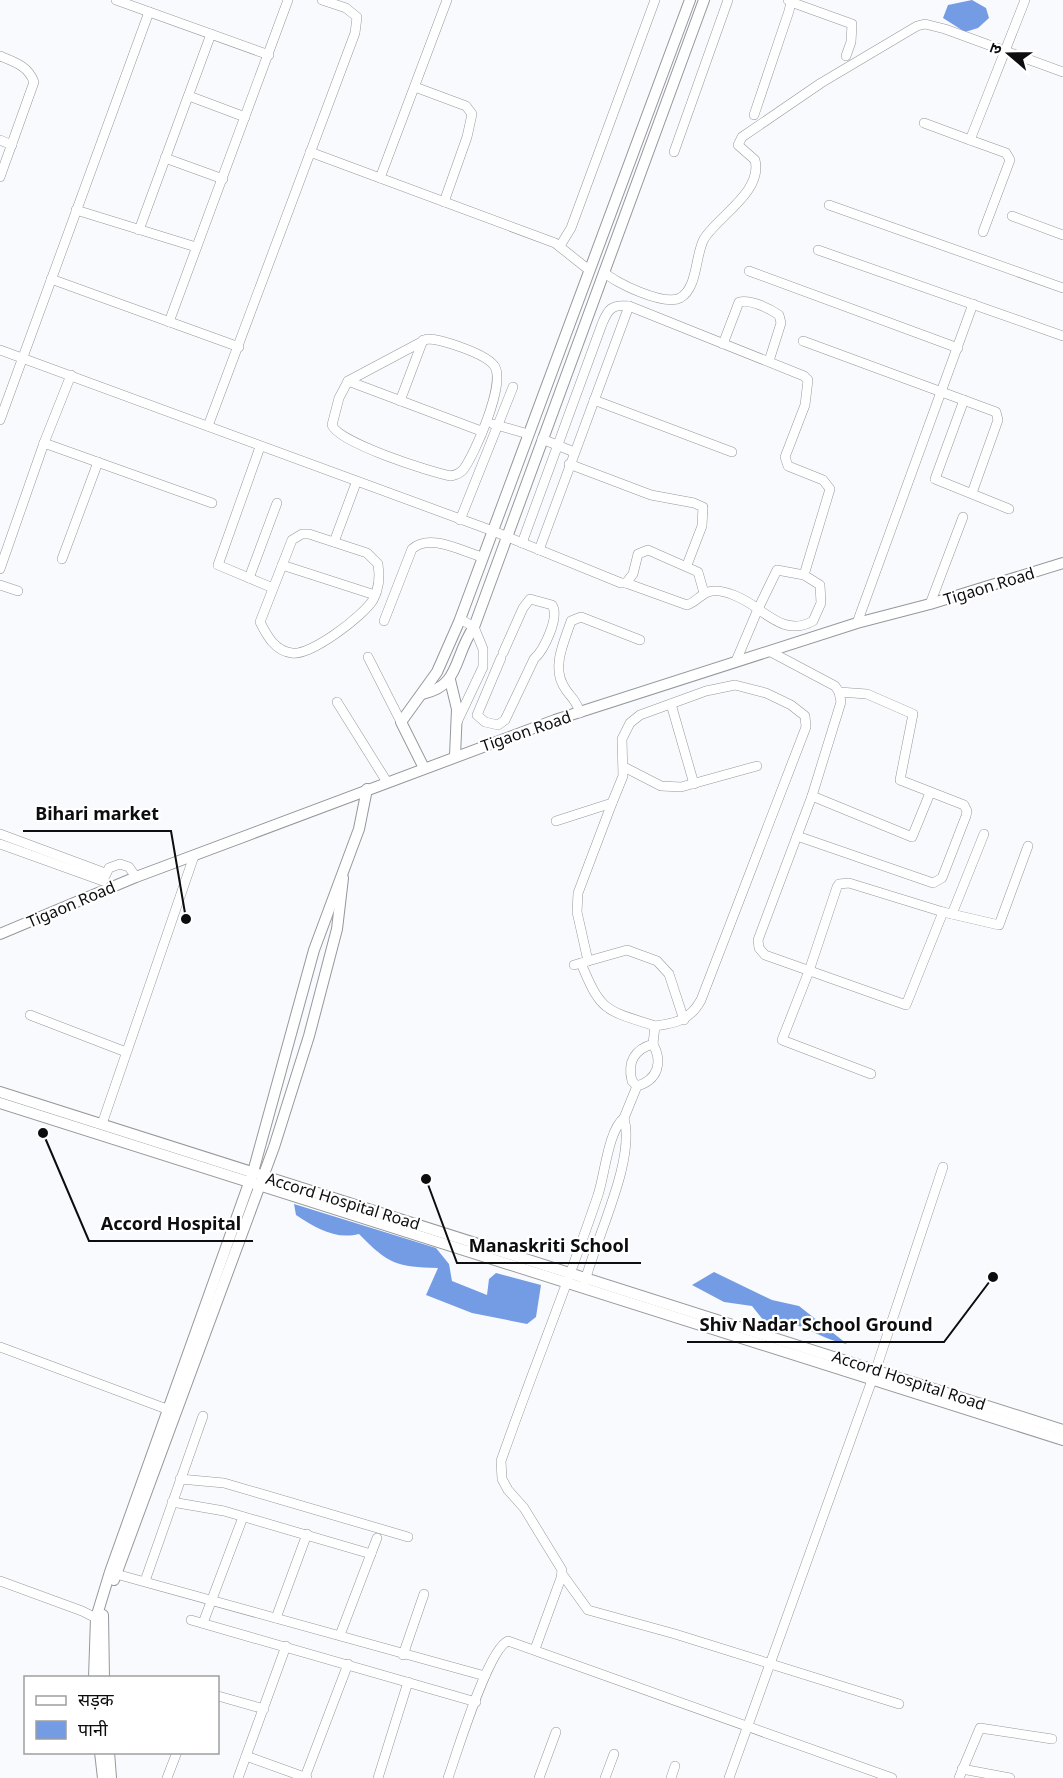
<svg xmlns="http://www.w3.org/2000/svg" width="1063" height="1778" font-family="Georgia,'Noto Sans Devanagari',serif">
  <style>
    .water { fill: #749ce4 }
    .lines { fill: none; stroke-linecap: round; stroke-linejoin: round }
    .minor-casing { stroke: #96989b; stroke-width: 10 }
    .tertiary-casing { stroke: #96989b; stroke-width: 12 }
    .minor { stroke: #fff; stroke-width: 9 }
    .tertiary { stroke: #fff; stroke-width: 10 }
    .labels { text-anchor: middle; stroke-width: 4.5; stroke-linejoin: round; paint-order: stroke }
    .street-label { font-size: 16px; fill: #0d0d0f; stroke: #fff }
    .leader { fill: none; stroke: #0d0d0f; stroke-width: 2 }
    .callout-dot { fill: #0d0d0f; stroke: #fff; stroke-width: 2 }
    .callout-label { font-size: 18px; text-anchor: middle; font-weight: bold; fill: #0d0d0f; stroke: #fff; stroke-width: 4.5; stroke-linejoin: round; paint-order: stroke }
  </style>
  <rect width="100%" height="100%" fill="#f8fafe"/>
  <g class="water">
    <path d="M972,0L986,8L989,18L978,28L965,32L943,18L948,5Z"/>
    <path d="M294,1204L436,1248L449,1264L452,1281L487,1295L489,1279L496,1273L541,1285L536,1317L527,1324L472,1313L426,1295L438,1268C397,1267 388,1264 359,1234C335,1240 316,1228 296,1215Z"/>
    <path d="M714,1272L772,1300L799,1306L847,1344C815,1338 800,1319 764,1321L752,1306L724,1302L692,1285Z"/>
  </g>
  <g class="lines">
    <defs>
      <g id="minor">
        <path d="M116,0L269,55"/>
        <path d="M791,2L852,24L851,42L846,56"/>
        <path d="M0,56C15,62 28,66 34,82L0,177"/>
        <path d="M415,87L466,106L472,114L467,137L444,202"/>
        <path d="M189,96L245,117"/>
        <path d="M754,115L789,11L791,2L788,0"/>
        <path d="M924,123L970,140"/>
        <path d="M0,140L12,145"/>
        <path d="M310,152L555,243L589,270"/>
        <path d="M674,152L728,0"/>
        <path d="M165,158L223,179"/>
        <path d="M380,178L447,0"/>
        <path d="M829,205L1063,288"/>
        <path d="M76,210L196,247"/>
        <path d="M1012,216L1063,235"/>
        <path d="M139,230L211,34"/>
        <path d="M983,232L1010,160L1006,153L970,140L1025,0"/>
        <path d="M560,246L571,228L655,0"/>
        <path d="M818,250L1063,336"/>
        <path d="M749,271L958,348"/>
        <path d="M604,272C615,283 664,306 680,298C698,288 695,255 704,239C717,217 763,192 755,160L738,145L742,137L821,83L917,26L925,24L945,29L1063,72"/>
        <path d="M51,279L239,347"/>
        <path d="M169,322L288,0"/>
        <path d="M427,339C441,339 488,354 495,367C505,385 475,454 463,470C459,474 456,475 451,476C430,472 339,443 332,425L339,398L348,381Z"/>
        <path d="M803,341L996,412L998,420L972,493"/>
        <path d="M723,344L739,302C750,299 769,308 779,315L781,323L769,361"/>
        <path d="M0,350L493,531L621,583H626L633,574L638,554L648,550L698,572L704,593"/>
        <path d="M348,381L481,431"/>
        <path d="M594,400L732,452"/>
        <path d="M964,400L935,479L1009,509"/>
        <path d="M400,401L423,340"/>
        <path d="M0,420L149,12"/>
        <path d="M493,424L528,434"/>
        <path d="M208,426L355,33L357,17L346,8L322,0"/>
        <path d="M542,439L574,452"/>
        <path d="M44,443L212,503"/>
        <path d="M260,447L218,565L273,588"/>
        <path d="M569,464L651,495L694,503L703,507L702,526L687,565"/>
        <path d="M460,520L513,387"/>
        <path d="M302,534H309L367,553L378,564C380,576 379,589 373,600C363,616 311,656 292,653C275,651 267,636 260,622L292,540Z"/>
        <path d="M334,542L356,483"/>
        <path d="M522,543L602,324C608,309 612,304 629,306L804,376L808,380L805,405L785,457L788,466L823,480L830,489L804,575L820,585L821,603L813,621C792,633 776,622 758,609L736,661"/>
        <path d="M539,550L629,306"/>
        <path d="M62,559L98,462"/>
        <path d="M282,565L375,595"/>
        <path d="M0,569L44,443L71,375"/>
        <path d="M249,578L277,503"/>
        <path d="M626,583L687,605C696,602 700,595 708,592C723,587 746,600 758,609L777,570L804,575"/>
        <path d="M0,585L18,591"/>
        <path d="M930,604L963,517"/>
        <path d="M384,621L412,549C430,533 461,551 482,557"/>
        <path d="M857,623L973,304"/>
        <path d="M771,652L835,686L839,692L841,702L812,796L758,940L759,948L765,955L906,1005L943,912"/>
        <path d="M368,657L401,722"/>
        <path d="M501,658L477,715L485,722L498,725L505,720L534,659C544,650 560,617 552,605L530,599L523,608L503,653"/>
        <path d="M337,702L387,782"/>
        <path d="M671,704L694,784"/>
        <path d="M580,713C576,698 569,697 563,685C552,665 565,640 571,621L581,617L640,640"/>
        <path d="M457,722L483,667V649L474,627L460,619"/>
        <path d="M624,767L661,786L681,787L757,766"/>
        <path d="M812,796L912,837L930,793"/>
        <path d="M556,821L612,803L623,776L622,739L630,723L640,715L706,691L735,685L766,693L791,705L805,716L806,727L701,1000C690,1020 677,1023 655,1026L653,1044"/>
        <path d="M0,834L105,873"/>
        <path d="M797,836L933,883L942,878L966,816L967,811L964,805L900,780L913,714L867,694L839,692"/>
        <path d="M0,844L103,881"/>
        <path d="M104,878L109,868L120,864L129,867L136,877"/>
        <path d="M952,914L984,834"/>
        <path d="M588,961L577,912L578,893L612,803"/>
        <path d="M581,963C601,1012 605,1010 655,1026"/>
        <path d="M574,965L627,950L657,961L669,974L684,1020"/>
        <path d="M30,1015L126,1052"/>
        <path d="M871,1074L782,1040L809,971L837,887L839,884L849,883L943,912L999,925L1028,846"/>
        <path d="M624,1118L637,1086C658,1080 663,1062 653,1044C635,1049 627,1062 632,1081L637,1086"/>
        <path d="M102,1124L194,856"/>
        <path d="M0,1347L172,1411"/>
        <path d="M180,1479L224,1483L408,1537"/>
        <path d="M172,1502L224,1511L371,1554"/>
        <path d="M116,1574L485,1676"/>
        <path d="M562,1574L588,1610L675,1634L899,1704"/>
        <path d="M0,1581L82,1611L96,1618"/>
        <path d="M145,1581L203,1416"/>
        <path d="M276,1618L307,1534"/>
        <path d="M191,1620L476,1702"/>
        <path d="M203,1623L243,1517"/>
        <path d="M340,1635L377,1538"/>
        <path d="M535,1649L561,1578L562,1570L524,1508L508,1490L502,1479L501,1461C532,1372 568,1284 598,1195C605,1174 608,1131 624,1118C636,1161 595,1239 584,1285"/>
        <path d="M403,1655L424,1594"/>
        <path d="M218,1696L264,1709"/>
        <path d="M246,1756L307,1778"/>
        <path d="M962,1769L1010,1778"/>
        <path d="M305,1777L348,1664"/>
        <path d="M167,1778L177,1752"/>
        <path d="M238,1778L286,1646"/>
        <path d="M378,1778L408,1682"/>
        <path d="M448,1778C457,1753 488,1649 508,1641L892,1778"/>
        <path d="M539,1778L556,1732"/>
        <path d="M605,1778L614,1754"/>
        <path d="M671,1778L675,1766"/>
        <path d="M729,1778L876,1369L943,1167"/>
        <path d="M959,1778L980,1728L1052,1739"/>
      </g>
      <g id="tertiary">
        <path d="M450,680L457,709L455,756"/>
        <path d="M422,694C461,686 453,657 474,627L704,0"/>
        <path d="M424,768L401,722L437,672L459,622L690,0"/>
        <path d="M0,934L136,877L555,720L857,623L930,604L1063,563"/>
        <path d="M0,1092L1063,1430"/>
        <path d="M0,1103L1063,1440"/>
        <path d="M114,1580L274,1147L309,1036L337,929L343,878"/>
        <path d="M103,1615L104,1678"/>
        <path d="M94,1678L96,1618L110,1572L253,1172L314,950L359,829L367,789"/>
        <path d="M100,1752L103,1778"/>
        <path d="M109,1752L111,1778"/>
      </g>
    </defs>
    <use href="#minor" class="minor-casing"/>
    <use href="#tertiary" class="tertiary-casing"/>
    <use href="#minor" class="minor"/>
    <use href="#tertiary" class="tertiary"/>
  </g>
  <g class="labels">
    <g class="street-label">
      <text transform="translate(989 586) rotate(-17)" y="6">Tigaon Road</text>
      <text transform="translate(526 731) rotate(-19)" y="6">Tigaon Road</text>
      <text transform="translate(71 904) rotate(-23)" y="6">Tigaon Road</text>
      <text transform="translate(343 1201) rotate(17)" y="6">Accord Hospital Road</text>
      <text transform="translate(909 1380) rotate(18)" y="6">Accord Hospital Road</text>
    </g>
  </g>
  <path class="leader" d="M186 919L171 831H23M43 1133L89 1241H253M426 1179L457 1263H641M993 1277L944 1342H687"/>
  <g class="callout-dot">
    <circle cx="186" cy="919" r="6"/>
    <circle cx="43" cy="1133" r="6"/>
    <circle cx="426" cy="1179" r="6"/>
    <circle cx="993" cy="1277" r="6"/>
  </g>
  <g class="callout-label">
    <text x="97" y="820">Bihari market</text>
    <text x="171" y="1230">Accord Hospital</text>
    <text x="549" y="1252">Manaskriti School</text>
    <text x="816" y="1331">Shiv Nadar School Ground</text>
  </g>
  <rect x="24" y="1676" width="195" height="78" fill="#ffffff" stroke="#9e9e9f" stroke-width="1.5"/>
  <rect x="36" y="1696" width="30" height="9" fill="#ffffff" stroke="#9e9e9f" stroke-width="1.5"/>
  <text x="78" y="1706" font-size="18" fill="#0d0d0f">सड़क</text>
  <rect x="36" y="1721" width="30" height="18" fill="#749ce4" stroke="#9e9e9f" stroke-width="1.5"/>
  <text x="78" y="1736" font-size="18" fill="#0d0d0f">पानी</text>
  <g transform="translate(1009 54) rotate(290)" stroke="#ffffff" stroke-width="4.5" paint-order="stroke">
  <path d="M0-4.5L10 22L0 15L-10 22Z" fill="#0d0d0f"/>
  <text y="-9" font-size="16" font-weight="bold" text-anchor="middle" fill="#0d0d0f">उ</text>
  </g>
</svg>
